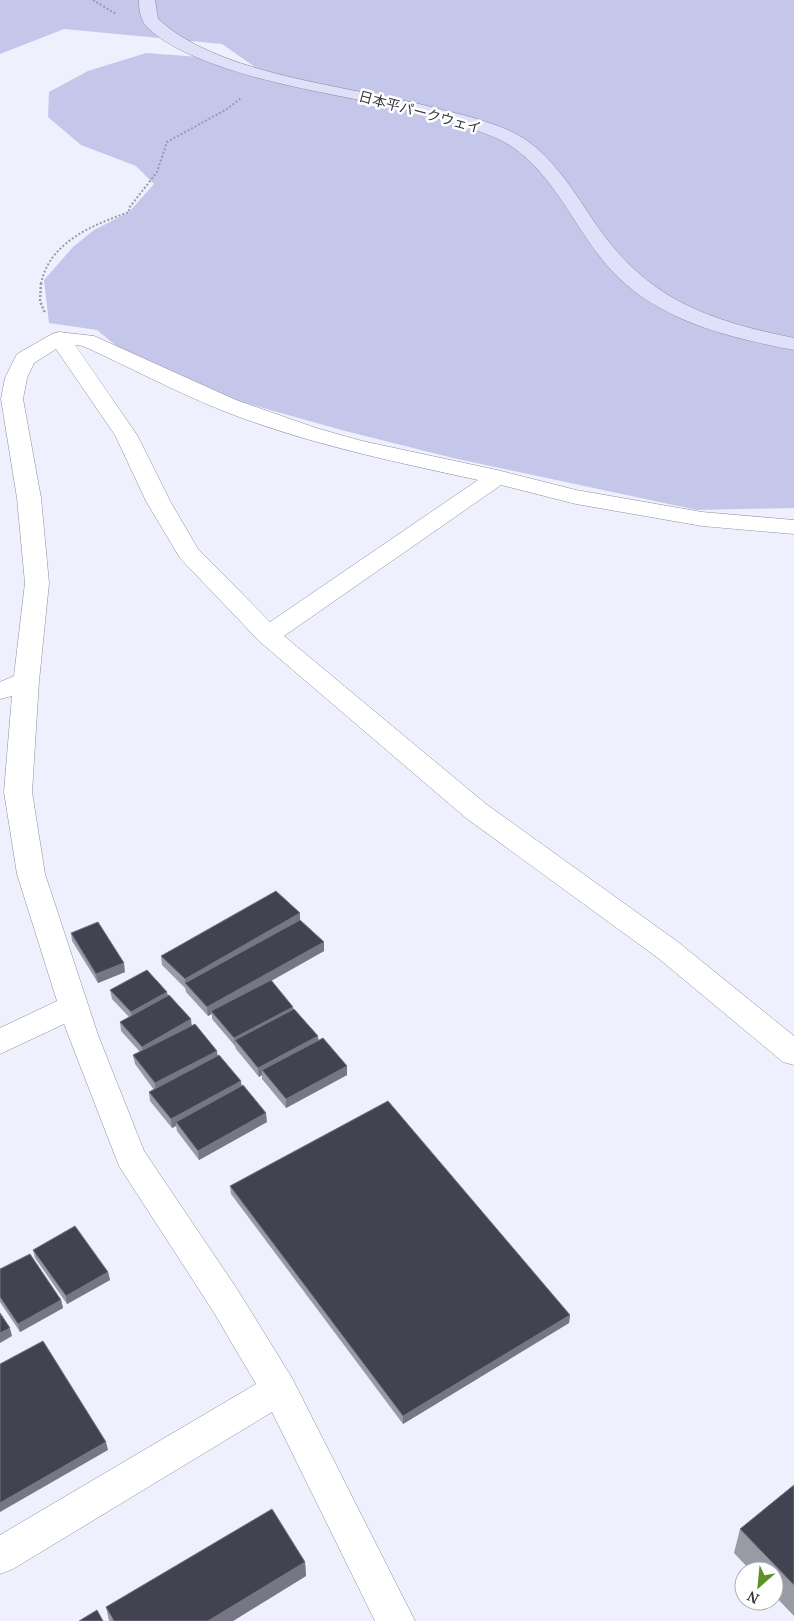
<svg xmlns="http://www.w3.org/2000/svg" width="794" height="1621" font-family="'PT Serif','Noto Sans JP',serif">
  <style>
    .green { fill: #c4c7ea }
    .lines { fill: none; stroke-linecap: round; stroke-linejoin: round }
    .street-casing { stroke: #8d8e9c; stroke-width: 1 }
    .secondary-casing { stroke: #8d8e9c; stroke-width: 1 }
    .path-far1 { stroke: #9a9ba5; stroke-width: 2; stroke-dasharray: 2 2; stroke-linecap: butt }
    .path { stroke: #9a9ba5; stroke-width: 2.5; stroke-dasharray: 2 2; stroke-linecap: butt }
    .street { fill: #fff; fill-rule: evenodd }
    .secondary { fill: #e0e0fa; fill-rule: evenodd }
    .wall { fill: #989aa6 }
    .shaded-wall { fill: #767784 }
    .building { fill: #424350; stroke: #767784 }
    .labels { text-anchor: middle; stroke-width: 5; stroke-linejoin: round; paint-order: stroke }
    .far-street-label { font-size: 14px; fill: #34343b; stroke: #fff }
  </style>
  <rect width="100%" height="100%" fill="#eff0fd"/>
  <path class="green" d="M0,0H794V508L697,510L453,458L345,431L213,394L120,349L97,330L49,323L44,280L73,247L94,230L129,212L154,184L136,166L81,145L48,117L49,92L88,71L146,53L200,57L279,84L222,44L64,29L0,54Z"/>
  <g class="lines">
    <defs>
      <path id="street" d="M59,332L94,336L236,400L316,428L362,441L497,470L576,490L702,512L794,520V534L702,526L576,504L501,485L284,636L486,804L678,942L794,1036V1065L783,1062L658,958L466,818L259,641L180,558L146,501L115,435L56,349L34,363L27,378L23,399L41,498L49,583L39,681L32,792L45,874L98,1035L144,1151L237,1289L292,1378L415,1621H375L272,1412L13,1569L0,1574V1535L256,1384L213,1311L119,1166L64,1024L0,1054V1028L57,1001L17,874L4,792L12,696L0,699V682L14,676L25,583L17,498L1,399L5,378L17,354L52,334ZM75,345L83,346C129,367 174,391 221,410C304,443 391,461 478,480L270,622L198,549L170,501L137,435Z"/>
      <path id="secondary" d="M139,0H155L158,19C166,25 173,32 182,37C253,80 363,88 443,110C468,116 495,123 518,135C552,154 574,192 595,223C647,299 706,320 794,338V350C732,338 666,323 619,278C578,239 559,178 511,146C494,135 472,129 453,123C378,99 299,93 225,68C197,58 167,47 146,26C140,18 139,9 139,0Z"/>
    </defs>
    <use href="#street" class="street-casing"/>
    <use href="#secondary" class="secondary-casing"/>
    <g class="path-far1">
      <path d="M93,0L116,14"/>
      <path d="M41,284C49,242 93,225 129,212V208L157,172L167,142L227,109L241,98"/>
    </g>
    <path class="path" d="M41,283L40,301L45,313"/>
    <use href="#street" class="street"/>
    <use href="#secondary" class="secondary"/>
  </g>
  <g class="wall">
    <path d="M300,913V920L324,942V951L271,981L319,1040L347,1066V1075L286,1108L262,1079V1075L259,1077L236,1049L235,1046L212,1019V1014L208,1016L186,992L185,988L162,965L161,956Z"/>
    <path d="M71,933L125,972L98,983L72,941Z"/>
    <path d="M110,990L167,992L168,996L217,1056L241,1086L267,1122L199,1160L177,1131L176,1126L172,1128L150,1101L149,1092L154,1090L135,1064L133,1055L140,1052L121,1031L120,1022L129,1017L112,999Z"/>
    <path d="M230,1186L570,1315L569,1323L403,1424L231,1194Z"/>
    <path d="M33,1250L108,1272L110,1280L67,1304L35,1258Z"/>
    <path d="M0,1269L61,1300L63,1308L20,1332L0,1302Z"/>
    <path d="M794,1485V1616L774,1595V1571H751L734,1553L740,1529Z"/>
    <path d="M305,1562L306,1576L233,1621H109L106,1607Z"/>
  </g>
  <g class="shaded-wall">
    <path d="M300,913V922L185,983V979Z"/>
    <path d="M324,942V951L214,1013L211,1011L212,1014L208,1016L207,1007Z"/>
    <path d="M124,963L125,972L98,983L96,974Z"/>
    <path d="M167,992L168,1001L132,1021L131,1012Z"/>
    <path d="M293,1007L294,1015L235,1040V1046L234,1038Z"/>
    <path d="M191,1019L192,1028L143,1056L142,1047Z"/>
    <path d="M318,1036L319,1045L262,1070V1075L259,1077L258,1068Z"/>
    <path d="M217,1051L218,1060L156,1092L155,1083Z"/>
    <path d="M347,1066V1075L286,1108V1099Z"/>
    <path d="M241,1081L242,1090L176,1122V1126L172,1128L171,1119Z"/>
    <path d="M266,1113L267,1122L199,1160L198,1151Z"/>
    <path d="M108,1272L110,1280L67,1304L66,1296Z"/>
    <path d="M61,1300L63,1308L20,1332L18,1324Z"/>
    <path d="M570,1315L569,1323L403,1424V1416Z"/>
    <path d="M10,1328L12,1336L0,1343V1333Z"/>
    <path d="M106,1442L108,1450L0,1512V1503Z"/>
    <path d="M305,1562L306,1576L233,1621H208Z"/>
  </g>
  <g class="building">
    <path d="M276,891L300,913L185,979L161,956Z"/>
    <path d="M300,920L324,942L207,1007L185,983Z"/>
    <path d="M98,922L124,963L96,974L71,933Z"/>
    <path d="M147,970L167,992L131,1012L110,990Z"/>
    <path d="M271,980L293,1007L234,1038L211,1011Z"/>
    <path d="M169,995L191,1019L142,1047L120,1022Z"/>
    <path d="M294,1009L318,1036L258,1068L235,1040Z"/>
    <path d="M195,1024L217,1051L155,1083L133,1055Z"/>
    <path d="M323,1038L347,1066L286,1099L262,1070Z"/>
    <path d="M219,1055L241,1081L171,1119L149,1092Z"/>
    <path d="M243,1085L266,1113L198,1151L176,1122Z"/>
    <path d="M388,1101L570,1315L403,1416L230,1186Z"/>
    <path d="M75,1226L108,1272L66,1296L33,1250Z"/>
    <path d="M30,1254L61,1300L18,1324L0,1297V1269Z"/>
    <path d="M0,1313L10,1328L0,1333Z"/>
    <path d="M43,1341L106,1442L0,1503V1364Z"/>
    <path d="M794,1485V1585L740,1529Z"/>
    <path d="M272,1509L305,1562L208,1621H114L106,1607Z"/>
    <path d="M97,1610L103,1621H79Z"/>
  </g>
  <g class="labels">
    <g class="far-street-label">
      <text transform="translate(420 112) rotate(15)" y="5">日本平パークウェイ</text>
    </g>
  </g>
  <g transform="translate(759 1586) rotate(207)"><circle r="24" fill="#ffffff" stroke="#aeaeb1"/>
  <path d="M0-4L9 19L0 12L-9 19Z" fill="#5e9028"/>
  <text y="-8" font-size="14" font-weight="bold" text-anchor="middle" fill="#34343b">N</text>
  </g>
</svg>
